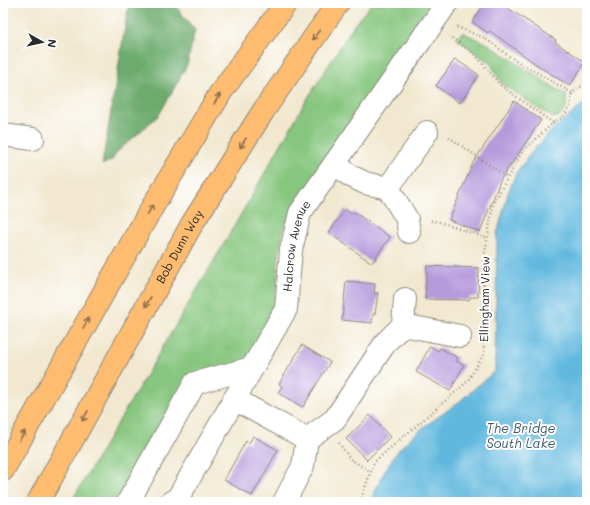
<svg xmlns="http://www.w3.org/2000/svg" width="590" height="505" font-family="Mali,sans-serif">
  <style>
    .green { fill: #86c67e; stroke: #587854 }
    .forest { fill: #6cab6d; stroke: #4c6b4c }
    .water { fill: #61b8de; stroke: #467284 }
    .building { fill: #b59adc }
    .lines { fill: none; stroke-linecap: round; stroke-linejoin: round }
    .minor-casing { stroke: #8e8a7d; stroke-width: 24 }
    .major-casing { stroke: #8e8a7d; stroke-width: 24 }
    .path { stroke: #8e8a7d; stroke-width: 2.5; stroke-dasharray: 1 3; stroke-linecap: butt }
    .minor { stroke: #fff; stroke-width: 22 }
    .major { stroke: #febc70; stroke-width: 22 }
    .oneway { stroke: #8a6c4a }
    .labels { text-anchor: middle; stroke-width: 4; stroke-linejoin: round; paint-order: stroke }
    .street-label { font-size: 12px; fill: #2b2b2b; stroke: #fff }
    .water-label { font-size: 13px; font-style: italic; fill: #3e5c6a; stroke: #fff }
  </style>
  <rect width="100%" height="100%" fill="#fff"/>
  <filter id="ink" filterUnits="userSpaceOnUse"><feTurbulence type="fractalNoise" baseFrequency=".025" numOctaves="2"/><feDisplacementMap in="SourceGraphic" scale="8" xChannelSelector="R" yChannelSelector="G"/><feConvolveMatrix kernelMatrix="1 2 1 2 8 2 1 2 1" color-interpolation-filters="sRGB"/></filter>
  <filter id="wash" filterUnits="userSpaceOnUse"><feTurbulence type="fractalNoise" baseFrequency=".012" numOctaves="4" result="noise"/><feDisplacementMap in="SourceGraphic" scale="16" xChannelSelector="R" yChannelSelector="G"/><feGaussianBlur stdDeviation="0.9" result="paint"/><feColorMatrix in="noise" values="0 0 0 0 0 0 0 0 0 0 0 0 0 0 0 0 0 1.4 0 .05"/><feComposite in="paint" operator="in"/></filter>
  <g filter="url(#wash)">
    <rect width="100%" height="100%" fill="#f1e8cf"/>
    <g class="green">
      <path d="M372,3H441L293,209L283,231L278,263L277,287L271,317L246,362L213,369L118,502H71L228,237L304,104L354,25Z"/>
      <path d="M462,32L488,44L566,95C568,104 565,117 553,118L502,84L491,64L457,39Z"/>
    </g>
    <path class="forest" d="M129,3H173L195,30L187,65L159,115L117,152L112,160L102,165Z"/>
    <path class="water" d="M587,101V502H370C379,482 390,457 406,442C423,426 442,415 460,401C472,391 483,381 495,371L497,234L508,193L516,173L532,152L552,130Z"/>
    <g id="blocks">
      <g class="building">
        <path d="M485,3H500L556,40L555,42L585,62L570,86L540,67L490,31L488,33L472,22Z"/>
        <path d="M455,59L479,75L460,103L436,86Z"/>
        <path d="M514,101L541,120L501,179L480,232L449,220L473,163Z"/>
        <path d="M345,209L352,214L354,212L390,237L372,263L329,233Z"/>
        <path d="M427,266L479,268L478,297H470L469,300L425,299Z"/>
        <path d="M346,281L375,284L374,293H378L375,314H373L372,323L342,320Z"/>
        <path d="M302,345L330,362L303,407L278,393L282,386L279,384Z"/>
        <path d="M430,346L438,351L440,348L458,358L456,361L464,365L450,391L416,372Z"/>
        <path d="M370,415L390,437L367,460L346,439Z"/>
        <path d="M253,436L278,450L252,496L224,480L246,441L249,443Z"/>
      </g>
    </g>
  </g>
  <g filter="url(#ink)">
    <use href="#blocks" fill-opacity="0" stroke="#8e8a7d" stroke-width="1"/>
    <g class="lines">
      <defs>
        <g id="minor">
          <path d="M3,135L33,139"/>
          <path d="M335,163L349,175L365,183L388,188L427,132"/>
          <path d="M388,188L407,219L409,232"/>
          <path d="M403,325L460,336"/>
          <path d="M234,399L307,439L335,419L386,342L403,325L405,299"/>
          <path d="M128,502L195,383L252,368"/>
          <path id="s1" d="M171,502L178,498L286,309L291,250L300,213L447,3"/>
          <path d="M284,502L303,466L307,439"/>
        </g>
        <g id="major">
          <path d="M3,470L150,211L221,92L286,3"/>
          <path id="s2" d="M38,502L192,224L264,110L338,3"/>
        </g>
      </defs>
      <use href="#minor" class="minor-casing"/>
      <use href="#major" class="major-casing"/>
      <g class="path">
        <path d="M457,27L485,38L510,57L572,93"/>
        <path d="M452,38L475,54L500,85L553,123"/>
        <path d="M449,137L508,178"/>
        <path d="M431,221L440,222L487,238"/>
        <path d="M484,333L483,265L493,204L522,152L553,123L563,117L570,107L572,93L587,82"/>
        <path d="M339,443L350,459L371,472"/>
        <path d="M360,502L374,462L467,382L484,354V340"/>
      </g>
      <use href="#minor" class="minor"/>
      <use href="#major" class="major"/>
    </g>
    <defs><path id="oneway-shaft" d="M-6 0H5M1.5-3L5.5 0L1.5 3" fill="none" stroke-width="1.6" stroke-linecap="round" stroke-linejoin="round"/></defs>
    <g class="oneway">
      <use href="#oneway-shaft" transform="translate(316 35) rotate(125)"/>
      <use href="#oneway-shaft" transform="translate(217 99) rotate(-59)"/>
      <use href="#oneway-shaft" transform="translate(243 143) rotate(122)"/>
      <use href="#oneway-shaft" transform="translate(150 210) rotate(-60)"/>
      <use href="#oneway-shaft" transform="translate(148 302) rotate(119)"/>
      <use href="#oneway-shaft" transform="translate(86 323) rotate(-61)"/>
      <use href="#oneway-shaft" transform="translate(85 416) rotate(119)"/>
      <use href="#oneway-shaft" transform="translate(22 436) rotate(-60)"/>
    </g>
  </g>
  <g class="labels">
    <g class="street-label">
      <text dy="4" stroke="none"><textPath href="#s2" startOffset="292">Bob Dunn Way</textPath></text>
      <text dy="4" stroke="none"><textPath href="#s1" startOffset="290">Halcrow Avenue</textPath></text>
      <text transform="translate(485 299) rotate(-89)" y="4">Ellingham View</text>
    </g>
    <g class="water-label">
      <text x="521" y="433">The Bridge<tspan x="521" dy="15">South Lake</tspan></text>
    </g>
  </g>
  <rect width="590" height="505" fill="none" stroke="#fff" stroke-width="16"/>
  <g transform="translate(42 42) rotate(98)" stroke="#ffffff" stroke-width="3" paint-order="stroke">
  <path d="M0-3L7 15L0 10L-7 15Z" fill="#2b2b2b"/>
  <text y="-6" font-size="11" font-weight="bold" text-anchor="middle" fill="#2b2b2b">N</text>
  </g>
</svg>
